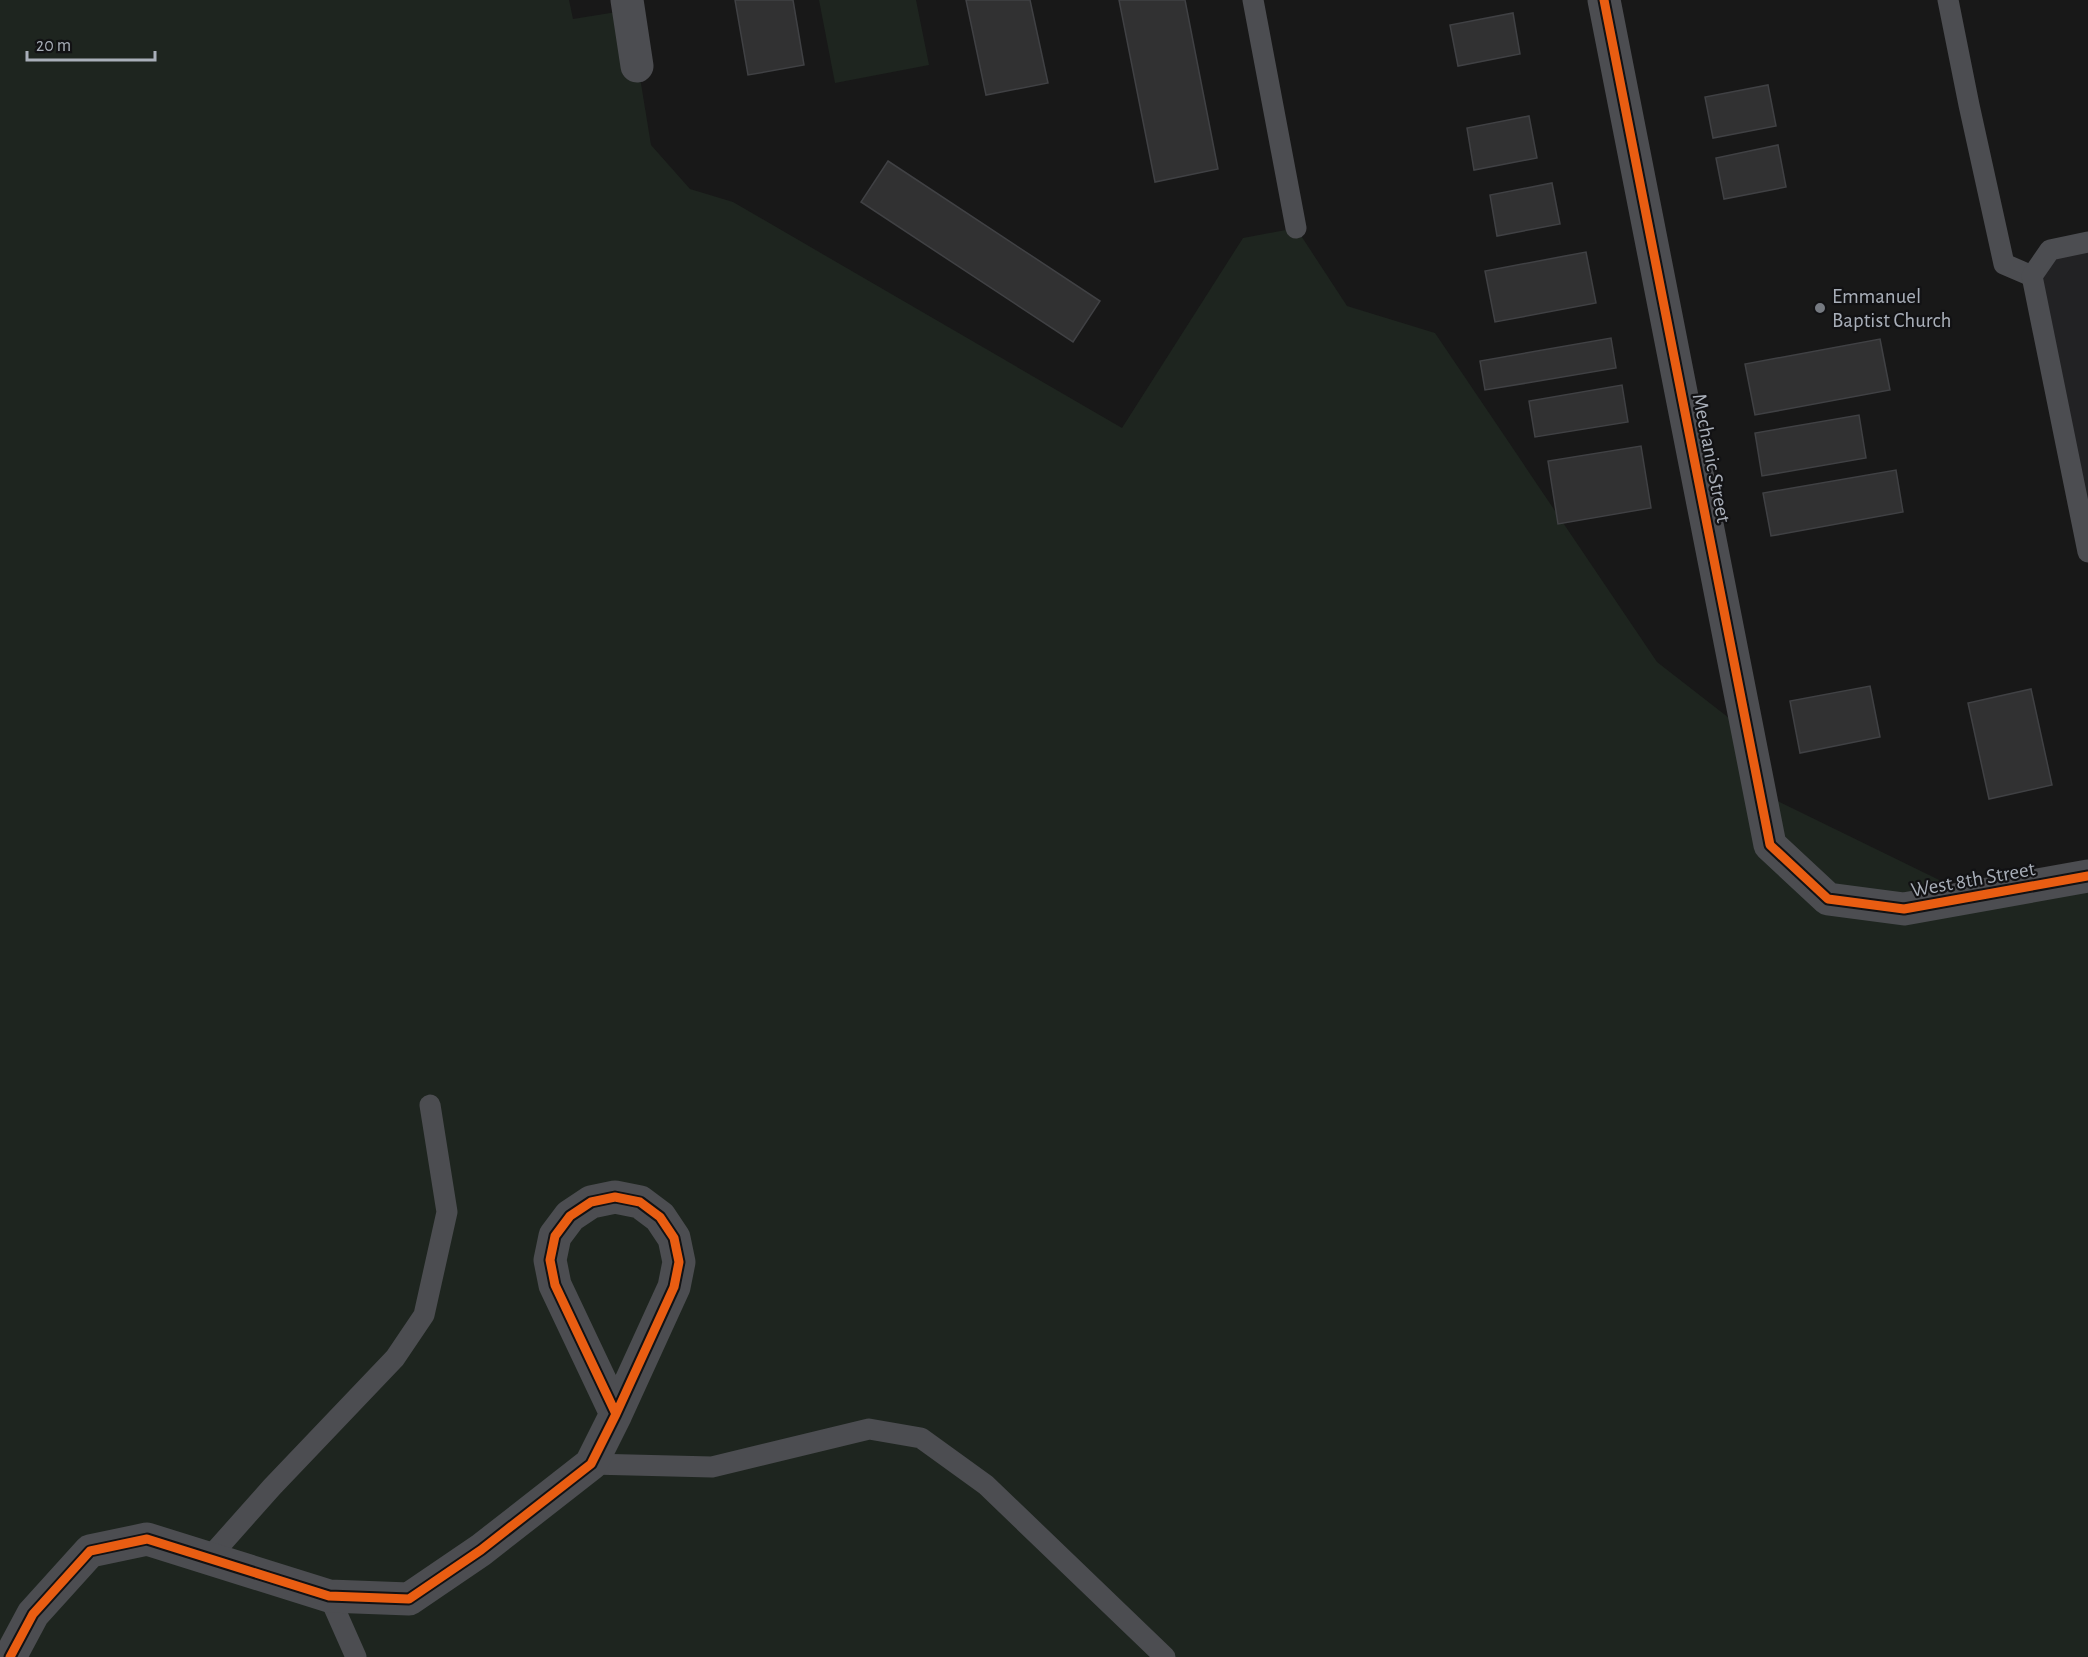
<svg xmlns="http://www.w3.org/2000/svg" width="2088" height="1657" font-family="'Alegreya Sans',sans-serif">
  <style>
    .built { fill: #222224 }
    .green { fill: #1e251f }
    .building { fill: #313132; stroke: #404144; stroke-width: 1.5 }
    .lines { fill: none; stroke-linecap: round; stroke-linejoin: round }
    .service { stroke: #4c4d51; stroke-width: 21 }
    .minor { stroke: #4c4d51; stroke-width: 33 }
    .cycleway-casing { stroke: #121214; stroke-width: 13 }
    .cycleway { stroke: #e95d12; stroke-width: 9 }
    .poi-dot { fill: #767a81; stroke: #121214; stroke-width: 2 }
    .labels { text-anchor: middle; stroke-width: 4.5; stroke-linejoin: round; paint-order: stroke }
    .poi-label { font-size: 21px; fill: #a9afb9; stroke: #121214; text-anchor: start }
    .street-label { font-size: 21px; fill: #a9afb9; stroke: #121214 }
  </style>
  <rect width="100%" height="100%" fill="#181818"/>
  <path class="built" d="M2088,242V552L2032,276L2050,250Z"/>
  <g class="green">
    <path d="M0,0H569L573,19L629,10L651,145L690,189L733,202L1122,428L1243,238L1296,228L1347,306L1435,333L1657,662L1747,732L1759,792L1974,897L2088,876V1657H0Z"/>
    <path d="M819,0H916L929,65L835,83Z"/>
  </g>
  <g class="building">
    <path d="M735,0H793L804,65L748,75Z"/>
    <path d="M966,0H1030L1048,83L986,95Z"/>
    <path d="M1119,0H1185L1218,169L1155,182Z"/>
    <path d="M1513,13L1520,54L1458,66L1450,25Z"/>
    <path d="M1768,85L1776,126L1713,138L1705,97Z"/>
    <path d="M1529,116L1537,158L1474,170L1467,128Z"/>
    <path d="M1778,145L1786,187L1724,199L1716,158Z"/>
    <path d="M888,161L1100,301L1073,342L861,202Z"/>
    <path d="M1552,183L1560,224L1497,236L1490,195Z"/>
    <path d="M1586,252L1596,303L1495,322L1485,271Z"/>
    <path d="M1611,338L1616,368L1485,390L1480,361Z"/>
    <path d="M1880,339L1890,390L1755,415L1745,364Z"/>
    <path d="M1622,385L1628,422L1535,437L1529,401Z"/>
    <path d="M1859,415L1866,458L1762,476L1755,433Z"/>
    <path d="M1641,446L1651,508L1558,524L1548,461Z"/>
    <path d="M1896,470L1903,512L1771,536L1763,493Z"/>
    <path d="M1870,686L1880,737L1800,753L1790,701Z"/>
    <path d="M2031,689L2052,785L1989,799L1968,703Z"/>
  </g>
  <g class="lines">
    <g class="service">
      <path d="M1253,0L1296,228"/>
      <path d="M1948,0L1969,105L2004,264L2032,276"/>
      <path d="M2088,242L2050,250L2032,276L2088,552"/>
      <path d="M591,1464L712,1467L869,1429L921,1438L986,1485L1165,1657"/>
      <path d="M208,1559L272,1487L395,1358L424,1315L447,1212L430,1105"/>
      <path d="M329,1596L356,1657"/>
    </g>
    <g class="minor">
      <path d="M627,0L637,66"/>
      <path d="M1604,0L1770,845L1828,899L1904,909L2088,876"/>
      <path d="M10,1657L33,1614L90,1551L147,1539L329,1596L409,1599L481,1550L591,1464L616,1414L674,1287L679,1262L674,1238L660,1217L640,1202L615,1197L591,1202L570,1216L555,1236L550,1260L555,1285L616,1414"/>
    </g>
    <defs>
      <g id="cycleway">
        <path d="M1604,0L1770,845L1828,899L1904,909L2088,876"/>
        <path d="M10,1657L33,1614L90,1551L147,1539L329,1596L409,1599L481,1550L591,1464L616,1414L674,1287L679,1262L674,1238L660,1217L640,1202L615,1197L591,1202L570,1216L555,1236L550,1260L555,1285L616,1414"/>
      </g>
    </defs>
    <use href="#cycleway" class="cycleway-casing"/>
    <use href="#cycleway" class="cycleway"/>
  </g>
  <circle class="poi-dot" cx="1820" cy="308" r="6"/>
  <g class="labels">
    <g class="poi-label">
      <text x="1832" y="303">Emmanuel<tspan x="1832" dy="24">Baptist Church</tspan></text>
    </g>
    <g class="street-label">
      <text transform="translate(1712 458) rotate(79)" y="7">Mechanic Street</text>
      <text transform="translate(1973 879) rotate(-10)" y="7">West 8th Street</text>
    </g>
  </g>
  <path d="M27 51v9h128v-9" fill="none" stroke="#a9afb9" stroke-width="3"/>
  <text x="36" y="51" font-size="18" fill="#a9afb9" stroke="#121214" stroke-width="4.5" paint-order="stroke">20 m</text>
</svg>
